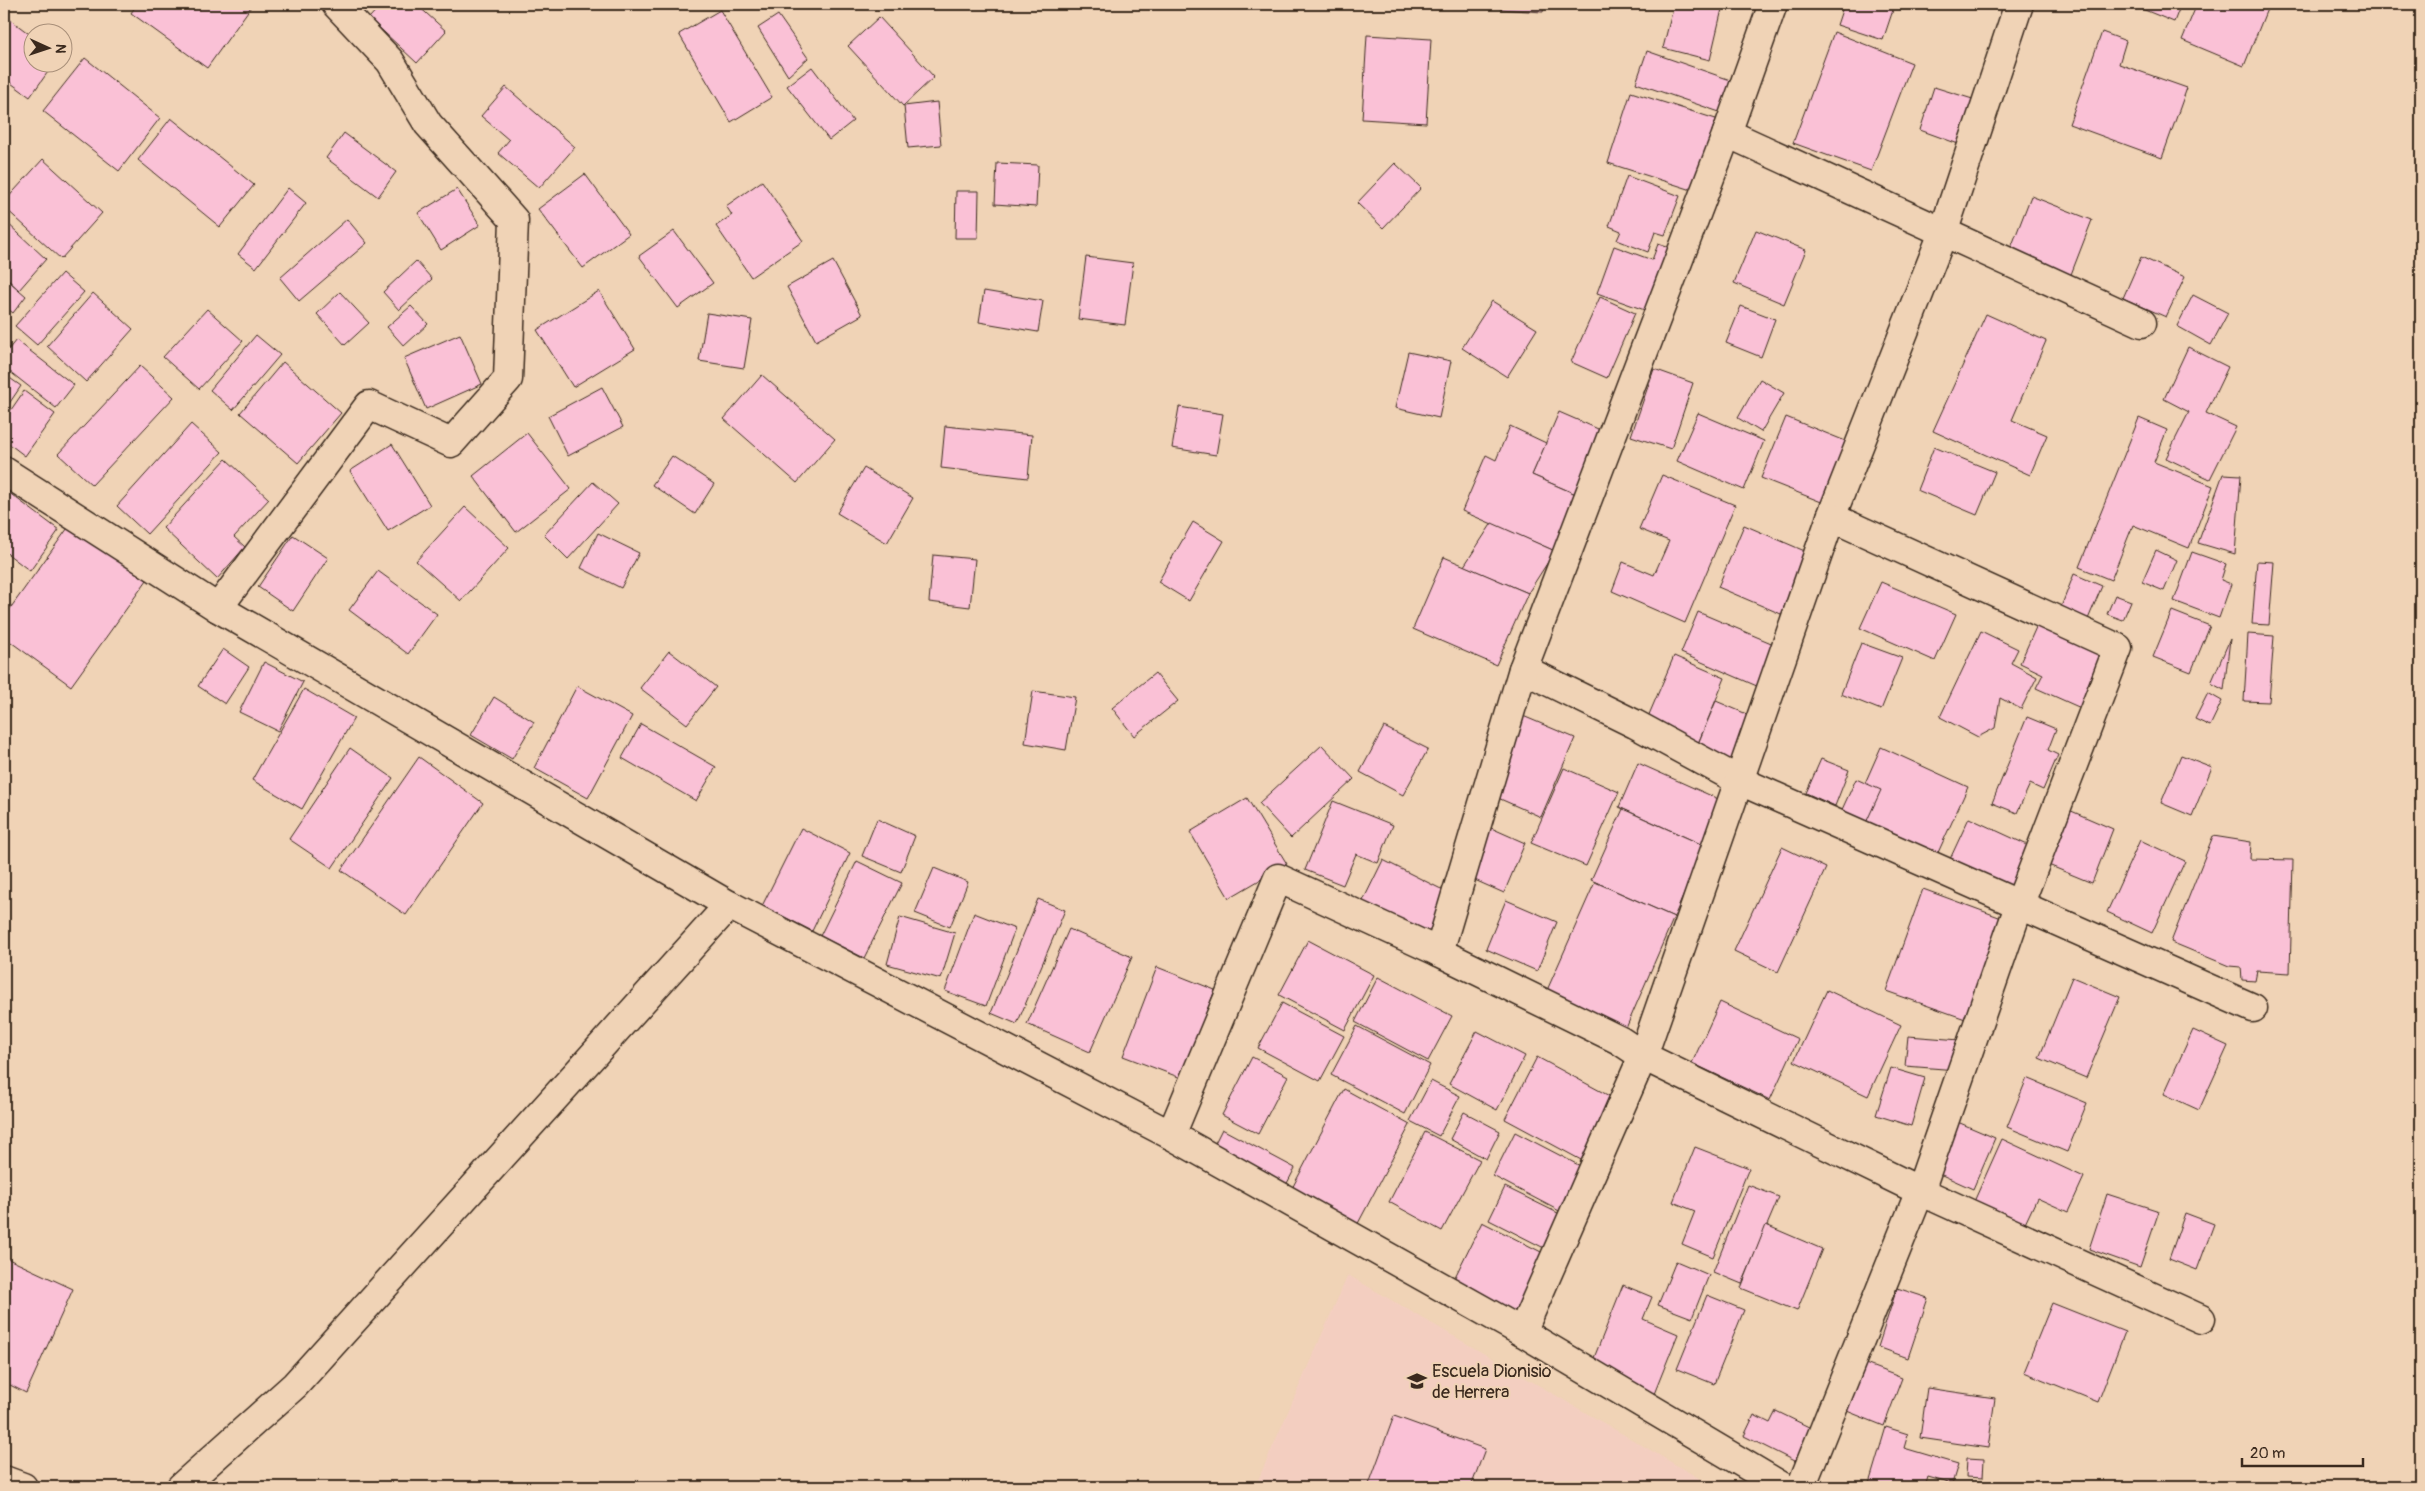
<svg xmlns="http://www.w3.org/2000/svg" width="2425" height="1491" font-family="Pangolin,sans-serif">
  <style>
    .built { fill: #f3cec0 }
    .building { fill: #fac1d6; stroke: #3b2a1e }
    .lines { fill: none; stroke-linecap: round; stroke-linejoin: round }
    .minor-casing { stroke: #3b2a1e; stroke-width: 31 }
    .minor { stroke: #f0d3b6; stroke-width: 28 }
    .labels { text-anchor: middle; stroke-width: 4; stroke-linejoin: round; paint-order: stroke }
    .poi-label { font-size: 18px; fill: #3b2a1e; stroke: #f0d3b6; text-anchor: start }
  </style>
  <rect width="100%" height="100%" fill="#f0d3b6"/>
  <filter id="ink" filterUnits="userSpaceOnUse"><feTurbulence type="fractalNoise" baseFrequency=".02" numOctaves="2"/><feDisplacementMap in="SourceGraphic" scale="10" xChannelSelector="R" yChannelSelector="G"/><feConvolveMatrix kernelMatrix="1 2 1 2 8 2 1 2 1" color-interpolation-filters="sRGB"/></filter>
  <g filter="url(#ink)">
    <path class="built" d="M1348,1275L1714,1487H1255Z"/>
    <g class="building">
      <path d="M137,4H253L207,68L131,13Z"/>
      <path d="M382,4H416L446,31L417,63L369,18Z"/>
      <path d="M1500,4H1544L1543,12L1500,9Z"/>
      <path d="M1674,4H1701L1722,9L1710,60L1663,48Z"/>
      <path d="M1844,4H1895L1883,40L1837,25Z"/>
      <path d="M1900,4H1914L1912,8Z"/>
      <path d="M2130,4H2181L2174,22Z"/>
      <path d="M2197,4H2269L2244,66L2182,40Z"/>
      <path d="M720,10L772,97L731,122L679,34Z"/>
      <path d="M4,15L32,36V62H55L30,97L4,78Z"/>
      <path d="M778,15L808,58L788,76L758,28Z"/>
      <path d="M879,17L934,77L903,106L848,46Z"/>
      <path d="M1834,32L1912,63L1871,171L1793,143Z"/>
      <path d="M2102,32L2126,41L2119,64L2187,88L2162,158L2069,124Z"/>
      <path d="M1367,35L1431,39L1426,123L1362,119Z"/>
      <path d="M1647,51L1739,83L1728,115L1636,83Z"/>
      <path d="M85,58L160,118L119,171L43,111Z"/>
      <path d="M812,67L853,121L829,140L787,86Z"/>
      <path d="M506,87L575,147L539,188L498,153L509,140L481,116Z"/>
      <path d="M1934,87L1979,101L1964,146L1920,130Z"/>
      <path d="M1631,92L1719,120L1695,191L1608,163Z"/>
      <path d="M937,102L941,145L908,148L904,106Z"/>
      <path d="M171,118L254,185L220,227L138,160Z"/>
      <path d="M344,133L396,172L378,197L326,158Z"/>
      <path d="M43,159L102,213L61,259L4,207V202Z"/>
      <path d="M997,163L1038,165L1036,207L995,204Z"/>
      <path d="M1395,163L1421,188L1383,228L1357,203Z"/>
      <path d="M585,174L629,234L583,268L538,209Z"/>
      <path d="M1627,176L1680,196L1665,235L1655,232L1648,252L1617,240L1621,231L1609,226Z"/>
      <path d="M762,181L803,241L751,277L716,226L732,215L726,206Z"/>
      <path d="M288,188L306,203L256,268L238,254Z"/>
      <path d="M457,189L480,225L441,250L418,213Z"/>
      <path d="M956,191H979L978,238H955Z"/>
      <path d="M2031,196L2092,220L2070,277L2009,253Z"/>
      <path d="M347,219L367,243L299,301L280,278Z"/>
      <path d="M4,220L46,259L19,290L4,276Z"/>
      <path d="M1756,230L1806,250L1784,304L1734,283Z"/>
      <path d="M674,231L713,283L678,308L639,256Z"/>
      <path d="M1658,244L1676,250L1653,313L1597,293L1614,246L1652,260Z"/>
      <path d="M1086,257L1133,263L1125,325L1078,319Z"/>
      <path d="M2141,257L2185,277L2166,317L2123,298Z"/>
      <path d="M416,261L432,279L399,310L383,292Z"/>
      <path d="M833,261L862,315L816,341L787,287Z"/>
      <path d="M62,273L84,292L37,345L15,326Z"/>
      <path d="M4,277L26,296L13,313L4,306Z"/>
      <path d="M599,291L635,349L573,387L537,330Z"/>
      <path d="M984,291L1043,301L1038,332L979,322Z"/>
      <path d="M340,292L369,323L345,345L317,314Z"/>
      <path d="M93,293L133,329L86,382L47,346Z"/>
      <path d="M2193,295L2228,313L2211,345L2177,326Z"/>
      <path d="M1600,297L1635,313L1607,378L1571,362Z"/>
      <path d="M1492,301L1537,329L1507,377L1462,348Z"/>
      <path d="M411,306L428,324L404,346L387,327Z"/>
      <path d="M1741,306L1775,319L1761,357L1726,343Z"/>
      <path d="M207,309L243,341L199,389L163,357Z"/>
      <path d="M707,313L752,320L744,368L699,361Z"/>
      <path d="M1986,314L2046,341L2012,420L2047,435L2030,475L1933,431Z"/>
      <path d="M460,334L482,384L426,409L404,358Z"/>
      <path d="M256,335L280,355L233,410L210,390Z"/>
      <path d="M16,340L74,385L56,408L4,367V355Z"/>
      <path d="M2188,347L2228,367L2206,413L2236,427L2210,479L2166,458L2189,412L2164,399Z"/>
      <path d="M1408,352L1451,361L1439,418L1395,408Z"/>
      <path d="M283,362L341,413L298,463L240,413Z"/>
      <path d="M140,366L174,397L92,485L58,454Z"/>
      <path d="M1654,369L1693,383L1671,449L1631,436Z"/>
      <path d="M4,374L21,386L4,411Z"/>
      <path d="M762,375L835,439L797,483L724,419Z"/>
      <path d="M1760,379L1784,393L1761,432L1738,418Z"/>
      <path d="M602,387L623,427L568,456L548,416Z"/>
      <path d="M24,391L55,414L25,456L4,440V420Z"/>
      <path d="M1179,407L1223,414L1216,455L1172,448Z"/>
      <path d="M1559,412L1605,432L1578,495L1532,475Z"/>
      <path d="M1698,413L1764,441L1744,490L1677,461Z"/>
      <path d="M1786,417L1848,442L1824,503L1761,478Z"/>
      <path d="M2139,418L2167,430L2154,462L2213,486L2189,548L2133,525L2111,580L2079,567Z"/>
      <path d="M191,424L222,452L147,534L117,506Z"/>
      <path d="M945,426L1032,435L1028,478L941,468Z"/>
      <path d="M1510,426L1546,443L1532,475L1578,495L1555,551L1462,511L1486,455L1496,460Z"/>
      <path d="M527,433L571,489L516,532L473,476Z"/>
      <path d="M392,444L430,505L388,531L350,471Z"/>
      <path d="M1934,447L1995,472L1977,515L1917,490Z"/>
      <path d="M672,456L714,484L695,514L652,485Z"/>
      <path d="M226,459L269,499L234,537L245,547L217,579L163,528Z"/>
      <path d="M864,468L913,498L887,543L837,513Z"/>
      <path d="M2223,474L2241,475L2235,554L2198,543Z"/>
      <path d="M1662,475L1735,505L1685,623L1612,591L1623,562L1654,575L1669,541L1639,529Z"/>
      <path d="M593,482L618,504L568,559L544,535Z"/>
      <path d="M4,489L59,530L30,571L4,551Z"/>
      <path d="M465,507L509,548L461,601L416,561Z"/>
      <path d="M1193,522L1224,541L1189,601L1158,582Z"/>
      <path d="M1492,523L1555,551L1528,593L1464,566Z"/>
      <path d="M70,525L147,580L71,686L4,637V617Z"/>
      <path d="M1744,525L1814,555L1788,617L1718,587Z"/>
      <path d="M598,533L639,553L621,588L581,568Z"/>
      <path d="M293,535L328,558L293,611L258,587Z"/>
      <path d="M2156,550L2177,560L2164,591L2142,582Z"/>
      <path d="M2192,552L2226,564L2221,580L2231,584L2219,618L2174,601Z"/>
      <path d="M933,555L975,559L970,607L929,602Z"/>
      <path d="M1444,557L1528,593L1496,665L1413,629Z"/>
      <path d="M2257,561L2274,562L2269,625L2252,624Z"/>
      <path d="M378,571L437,614L408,654L349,610Z"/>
      <path d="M2074,574L2102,586L2086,624L2059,612Z"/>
      <path d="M1881,582L1956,614L1935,661L1860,628Z"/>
      <path d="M2115,595L2131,601L2123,620L2107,614Z"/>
      <path d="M2172,611L2210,626L2191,672L2153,657Z"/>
      <path d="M1698,612L1783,648L1766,690L1681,653Z"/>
      <path d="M2037,625L2106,655L2083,709L2036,688L2043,674L2020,663Z"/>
      <path d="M1981,631L2018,649L2011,663L2037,677L2021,709L2000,698L1995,728L1978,737L1940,717Z"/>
      <path d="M2248,634L2274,636L2269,702L2244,701Z"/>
      <path d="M2230,639L2224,690L2211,683Z"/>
      <path d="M1861,643L1902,658L1881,710L1841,694Z"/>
      <path d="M223,649L249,667L225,704L198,686Z"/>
      <path d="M669,651L716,687L687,724L640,688Z"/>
      <path d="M1674,656L1725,678L1697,746L1645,724Z"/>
      <path d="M264,662L303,682L278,731L239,712Z"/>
      <path d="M1155,673L1178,701L1134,736L1112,708Z"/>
      <path d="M577,686L632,716L588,798L534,768Z"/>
      <path d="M304,689L354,718L302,809L252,780Z"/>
      <path d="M1033,691L1075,697L1066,750L1025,743Z"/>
      <path d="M2208,693L2222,701L2210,726L2195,719Z"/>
      <path d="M494,697L534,722L512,759L471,735Z"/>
      <path d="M1716,701L1756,718L1734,768L1695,751Z"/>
      <path d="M1523,716L1575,738L1541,817L1489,794Z"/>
      <path d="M2027,717L2056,729L2048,750L2058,755L2043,790L2030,784L2017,813L1992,803Z"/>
      <path d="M641,724L716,767L696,801L622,758Z"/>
      <path d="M1384,727L1428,749L1403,795L1360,772Z"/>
      <path d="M1322,745L1354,779L1291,838L1259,803Z"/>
      <path d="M1881,747L1968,787L1936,857L1850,817Z"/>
      <path d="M350,748L393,778L332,868L289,839Z"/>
      <path d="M2181,755L2212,767L2192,816L2161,803Z"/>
      <path d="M419,757L483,803L406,915L341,870Z"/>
      <path d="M1821,759L1849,770L1835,806L1806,793Z"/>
      <path d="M1638,763L1725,802L1705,846L1619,807Z"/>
      <path d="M1564,768L1619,792L1586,866L1531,843Z"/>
      <path d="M1856,779L1881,790L1865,825L1840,814Z"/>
      <path d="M1247,798L1287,864L1229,898L1190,832Z"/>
      <path d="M1333,801L1393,825L1378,863L1356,854L1343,885L1305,870Z"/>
      <path d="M1623,809L1705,846L1674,917L1591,880Z"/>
      <path d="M2069,810L2113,829L2092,883L2046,864Z"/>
      <path d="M1969,818L2034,848L2016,889L1950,859Z"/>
      <path d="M877,819L915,836L901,872L862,856Z"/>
      <path d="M1489,827L1525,843L1504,893L1468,877Z"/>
      <path d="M801,828L850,853L812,931L762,906Z"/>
      <path d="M2213,836L2251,842L2250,859L2293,860L2290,973L2257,971L2255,981L2242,980L2241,967L2229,966L2171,942Z"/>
      <path d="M2140,840L2185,861L2152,933L2107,912Z"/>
      <path d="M1782,847L1826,868L1778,972L1734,951Z"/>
      <path d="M1383,860L1453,895L1430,944L1359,909Z"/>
      <path d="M857,861L902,883L864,958L820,936Z"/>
      <path d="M934,868L968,882L950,927L915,913Z"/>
      <path d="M1595,882L1674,917L1624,1033L1544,997Z"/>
      <path d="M1923,889L2007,920L1971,1021L1886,991Z"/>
      <path d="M1038,899L1065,910L1017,1024L991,1013Z"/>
      <path d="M1506,900L1557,922L1537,971L1486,949Z"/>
      <path d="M974,913L1015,929L986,1006L945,991Z"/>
      <path d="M900,917L955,933L941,979L887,964Z"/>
      <path d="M1069,929L1132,957L1090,1052L1027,1024Z"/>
      <path d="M1308,940L1374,975L1345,1030L1279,995Z"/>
      <path d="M1157,967L1215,990L1181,1078L1123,1056Z"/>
      <path d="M1378,977L1452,1016L1428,1061L1355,1022Z"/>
      <path d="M2072,977L2120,997L2086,1078L2039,1058Z"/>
      <path d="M1827,990L1901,1025L1868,1096L1794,1061Z"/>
      <path d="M1720,1002L1798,1039L1770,1100L1692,1063Z"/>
      <path d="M1282,1003L1344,1036L1320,1081L1258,1048Z"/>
      <path d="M1357,1026L1430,1065L1405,1114L1331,1075Z"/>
      <path d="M2193,1030L2228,1046L2199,1110L2164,1094Z"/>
      <path d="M1477,1031L1525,1056L1497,1110L1449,1084Z"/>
      <path d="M1908,1036L1960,1040L1957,1070L1905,1066Z"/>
      <path d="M1252,1057L1288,1076L1258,1134L1222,1115Z"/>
      <path d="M1537,1057L1615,1099L1583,1161L1505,1119Z"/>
      <path d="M1891,1068L1925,1078L1911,1126L1876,1115Z"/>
      <path d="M2027,1078L2087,1103L2067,1152L2007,1127Z"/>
      <path d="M1431,1081L1460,1096L1439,1136L1410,1121Z"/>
      <path d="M1344,1089L1410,1125L1354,1231L1288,1196Z"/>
      <path d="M1464,1112L1500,1131L1486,1159L1450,1139Z"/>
      <path d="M1953,1120L1995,1138L1973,1189L1933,1171Z"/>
      <path d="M1222,1129L1295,1168L1283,1191L1210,1153Z"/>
      <path d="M1425,1132L1480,1160L1442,1231L1389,1202Z"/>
      <path d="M1515,1132L1588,1170L1565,1214L1493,1176Z"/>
      <path d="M2002,1139L2084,1177L2068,1212L2037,1198L2023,1228L1972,1206Z"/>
      <path d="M1695,1147L1749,1168L1713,1257L1682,1244L1695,1211L1673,1202Z"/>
      <path d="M1748,1185L1779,1197L1742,1284L1713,1272Z"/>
      <path d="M1505,1187L1564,1216L1548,1250L1489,1220Z"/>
      <path d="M2107,1194L2159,1211L2140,1267L2089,1249Z"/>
      <path d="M2185,1213L2214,1224L2197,1270L2169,1259Z"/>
      <path d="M1482,1222L1551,1257L1522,1315L1453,1281Z"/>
      <path d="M1766,1225L1822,1249L1797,1311L1741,1288Z"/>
      <path d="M4,1257L73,1289L26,1393L4,1382Z"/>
      <path d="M1676,1261L1709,1275L1692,1318L1658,1305Z"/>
      <path d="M1623,1285L1652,1297L1643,1319L1678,1334L1654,1394L1590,1368Z"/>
      <path d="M1897,1288L1928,1298L1908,1358L1878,1347Z"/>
      <path d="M1707,1295L1744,1310L1714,1384L1677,1369Z"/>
      <path d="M2052,1303L2125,1332L2098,1402L2024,1372Z"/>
      <path d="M1855,1360L1902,1378L1884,1426L1837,1407Z"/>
      <path d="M1927,1388L1995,1398L1988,1448L1920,1438Z"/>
      <path d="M1776,1411L1815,1430L1798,1463L1744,1436L1754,1415L1770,1423Z"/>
      <path d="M1394,1416L1485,1449L1471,1487H1368Z"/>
      <path d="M1886,1427L1908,1434L1904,1448L1958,1464L1952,1484L1928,1477L1925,1487H1868Z"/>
      <path d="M1967,1458L1984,1459L1983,1478L1966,1477Z"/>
    </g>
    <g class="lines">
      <defs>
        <g id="minor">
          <path d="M1727,133L2142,323"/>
          <path d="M4,471L218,608L729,905L1171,1135L1522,1332L1783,1487"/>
          <path d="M218,608L369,405L451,443L508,379L514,220L428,124L390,61L336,4"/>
          <path d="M1523,669L1635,724L1738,780L2253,1008"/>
          <path d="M1439,952L1523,669L1727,133L1773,4"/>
          <path d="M1171,1135L1278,878L1439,952L1619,1040L1643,1056L1920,1191L2201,1319"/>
          <path d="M1522,1332L1643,1056L1831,517L1943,233L2019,4"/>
          <path d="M4,1480L23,1487"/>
          <path d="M181,1487L295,1385L729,905"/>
          <path d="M1801,1487L1920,1191L2020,903L2118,648L1831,517"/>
        </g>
      </defs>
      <use href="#minor" class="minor-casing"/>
      <use href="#minor" class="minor"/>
    </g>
  </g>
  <defs>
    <symbol id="school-bare" viewBox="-9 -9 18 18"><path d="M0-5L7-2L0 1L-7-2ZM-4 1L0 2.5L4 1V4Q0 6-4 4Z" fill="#3b2a1e" stroke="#f0d3b6" stroke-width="2.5" paint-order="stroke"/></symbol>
  </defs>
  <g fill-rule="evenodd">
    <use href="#school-bare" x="1403" y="1367" width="28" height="28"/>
  </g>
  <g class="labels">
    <g class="poi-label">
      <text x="1432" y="1377">Escuela Dionisio<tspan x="1432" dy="21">de Herrera</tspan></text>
    </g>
  </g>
  <rect width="2425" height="1491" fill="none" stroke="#f0d3b6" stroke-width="20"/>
  <rect x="10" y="10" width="2405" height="1471" fill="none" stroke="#3b2a1e" stroke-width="2" filter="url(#ink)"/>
  <g transform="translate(48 48) rotate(93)"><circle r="24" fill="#f0d3b6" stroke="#a88f79"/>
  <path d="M0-4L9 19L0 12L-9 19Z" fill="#3b2a1e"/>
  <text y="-8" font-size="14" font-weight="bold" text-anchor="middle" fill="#3b2a1e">N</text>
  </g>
  <path d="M2242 1458v8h121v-8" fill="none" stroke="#3b2a1e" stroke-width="2.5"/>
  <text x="2250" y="1458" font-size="15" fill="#3b2a1e" stroke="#f0d3b6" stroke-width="4" paint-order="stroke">20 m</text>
</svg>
